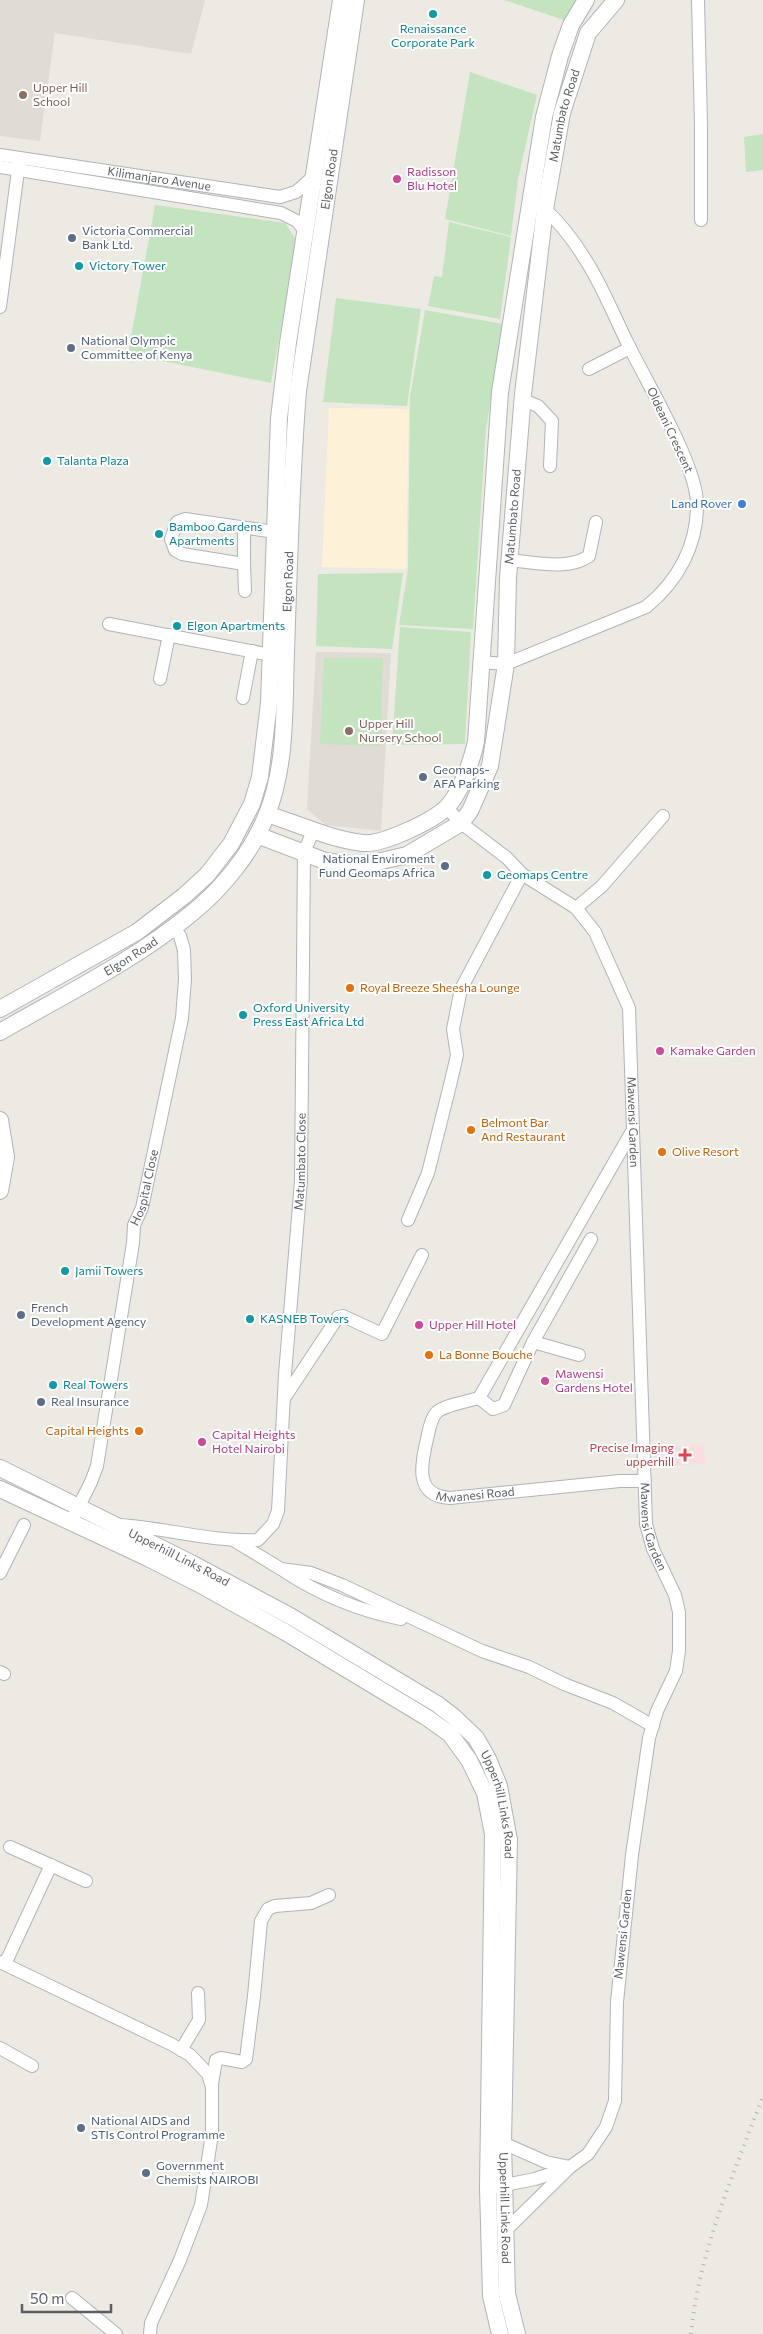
<svg xmlns="http://www.w3.org/2000/svg" width="763" height="2334" font-family="Commissioner,sans-serif">
  <style>
    .commercial { fill: #fdf1d8 }
    .education { fill: #e0dbd4 }
    .medical { fill: #fadedf }
    .green { fill: #c3e4bf }
    .lines { fill: none; stroke-linecap: round; stroke-linejoin: round }
    .minor-casing { stroke: #b0b4b8; stroke-width: 14 }
    .tertiary-casing { stroke: #b0b4b8; stroke-width: 18 }
    .minor { stroke: #fff; stroke-width: 12 }
    .tertiary { stroke: #fff; stroke-width: 16 }
    .rail { stroke: #b1b2b3; stroke-width: 4; stroke-dasharray: 1 6; stroke-linecap: butt }
    .culture-dot { fill: #0f9aa8; stroke: #fff; stroke-width: 2 }
    .education-dot { fill: #8d6e63; stroke: #fff; stroke-width: 2 }
    .hotel-dot { fill: #d1479c; stroke: #fff; stroke-width: 2 }
    .service-dot { fill: #5c6f8a; stroke: #fff; stroke-width: 2 }
    .shop-dot { fill: #3f7fe0; stroke: #fff; stroke-width: 2 }
    .food-dot { fill: #e8710a; stroke: #fff; stroke-width: 2 }
    .health-dot { fill: #e0444e; stroke: #fff; stroke-width: 2 }
    .labels { text-anchor: middle; stroke-width: 4; stroke-linejoin: round; paint-order: stroke }
    .culture-label { font-size: 12px; fill: #0d838f; stroke: #fff; text-anchor: start }
    .education-label { font-size: 12px; fill: #785e54; stroke: #fff; text-anchor: start }
    .street-label { font-size: 12px; fill: #5b5f63; stroke: #fff }
    .hotel-label { font-size: 12px; fill: #b23c85; stroke: #fff; text-anchor: start }
    .service-label { font-size: 12px; fill: #4e5e75; stroke: #fff; text-anchor: start }
    .shop-label { font-size: 12px; fill: #366cbe; stroke: #fff; text-anchor: end }
    .food-label { font-size: 12px; fill: #c56008; stroke: #fff; text-anchor: start }
    .health-label { font-size: 12px; fill: #be3a42; stroke: #fff; text-anchor: end }
  </style>
  <rect width="100%" height="100%" fill="#edeae3"/>
  <path class="commercial" d="M329,408L409,409L406,569L322,567Z"/>
  <g class="education">
    <path d="M0,0H205L191,54L55,33L40,141L0,136Z"/>
    <path d="M316,652L391,653L381,831L326,825L307,809Z"/>
  </g>
  <path class="medical" d="M704,1444L705,1464L667,1466L665,1447Z"/>
  <g class="green">
    <path d="M504,0H582L567,21Z"/>
    <path d="M470,72L537,95L518,179L511,236L445,219Z"/>
    <path d="M763,134V170L746,172L744,137Z"/>
    <path d="M155,205L285,223L297,241L271,383L128,354Z"/>
    <path d="M449,222L511,237L500,319L428,306L434,276L442,277Z"/>
    <path d="M336,298L421,309L407,406L323,402Z"/>
    <path d="M425,310L503,324L486,429L473,629L399,625L408,569L410,397Z"/>
    <path d="M403,573L392,649L316,646L318,574Z"/>
    <path d="M400,627L471,632L465,744L392,745Z"/>
    <path d="M324,658H383L380,746L320,744Z"/>
  </g>
  <g class="lines">
    <defs>
      <g id="minor">
        <path d="M698,0L701,125V220"/>
        <path id="s1" d="M0,155L280,197L296,192L313,177"/>
        <path d="M0,167L281,213L297,221L305,231"/>
        <path d="M0,307L19,163"/>
        <path d="M589,369L630,348"/>
        <path d="M523,400L538,406L552,421L550,466"/>
        <path d="M244,529V564L182,554L175,550L171,539L177,522L185,519L275,532"/>
        <path d="M509,560C533,562 568,571 589,556L596,522"/>
        <path d="M244,564L245,591"/>
        <path d="M109,624L271,655"/>
        <path d="M480,662L506,664L646,607C678,581 698,545 697,502C695,462 647,383 628,344C614,316 602,285 585,259C574,241 561,224 545,209"/>
        <path d="M160,679L169,635"/>
        <path d="M243,698L252,651"/>
        <path id="s2" d="M447,808L461,823L507,858L522,874L576,908L595,932L629,1008L646,1524L653,1549L675,1595L679,1612V1651L676,1671L657,1711L649,1738L632,1855L617,2002L615,2101L606,2127L588,2154L570,2167L505,2231"/>
        <path d="M576,908L602,886L663,816"/>
        <path d="M408,1220L428,1173L451,1081L457,1055L453,1029L461,989L522,874"/>
        <path d="M533,1342L579,1355"/>
        <path d="M285,1397L338,1317L343,1316L382,1334L422,1255"/>
        <path id="s3" d="M479,1398C468,1401 442,1406 436,1413C430,1420 429,1431 427,1439C421,1464 414,1496 450,1498L620,1481H645"/>
        <path d="M479,1398L631,1133"/>
        <path d="M479,1398L493,1409L504,1405L533,1342L591,1239"/>
        <path id="s4" d="M75,1514L91,1482L97,1466L133,1243L134,1225L142,1208L182,1018L185,979L184,950L180,936L173,927"/>
        <path id="s5" d="M120,1525C166,1528 211,1542 258,1540L273,1524L278,1511L285,1374L301,1181L304,852L314,829"/>
        <path d="M235,1541L281,1569L311,1573L342,1585L482,1651L529,1667L564,1684L613,1703L653,1726"/>
        <path d="M284,1571C319,1594 360,1611 401,1619"/>
        <path d="M0,1573L24,1525"/>
        <path d="M0,1672L4,1674"/>
        <path d="M10,1847L86,1881"/>
        <path d="M0,1962L171,2044L190,2055L208,2074L212,2087V2134L201,2205L180,2260L151,2323L150,2334"/>
        <path d="M5,1964L51,1865"/>
        <path d="M0,2048L32,2066"/>
        <path d="M181,2050L199,2020L198,1993"/>
        <path d="M212,2084L216,2060L221,2058L242,2062L246,2059L254,1996L261,1921L268,1909L275,1906L311,1903L329,1895"/>
        <path d="M495,2141L503,2143L546,2162L570,2167"/>
        <path d="M495,2187L535,2179L568,2168"/>
        <path d="M72,2298L116,2334"/>
      </g>
      <g id="tertiary">
        <path d="M267,814C298,824 330,839 363,843C383,845 432,821 446,808C460,795 472,760 476,742L500,392L544,117L560,56L571,25L586,0"/>
        <path id="s6" d="M257,835L325,861L360,866L407,855L461,823L470,811L490,766L506,664L508,578L523,394L545,209L562,113L588,33L616,0"/>
        <path d="M0,1009L137,932L184,896L207,875L231,844L252,804L260,777L269,703L279,418L288,343L341,0"/>
        <path id="s7" d="M0,1032C64,995 134,961 192,913C223,888 252,852 267,814C287,764 284,706 286,652C289,565 291,478 298,391L356,0"/>
        <path d="M0,1120L6,1157L0,1191"/>
        <path id="s8" d="M0,1468L191,1563L290,1616L437,1704L454,1717L476,1738L488,1759L499,1786L509,1840L503,2143L507,2294L517,2334"/>
        <path d="M0,1489L148,1558L201,1585L285,1632L426,1717L450,1734L469,1760L485,1793L493,1834L488,2188L491,2296L500,2334"/>
      </g>
    </defs>
    <use href="#minor" class="minor-casing"/>
    <use href="#tertiary" class="tertiary-casing"/>
    <use href="#minor" class="minor"/>
    <use href="#tertiary" class="tertiary"/>
    <path class="rail" d="M691,2334C699,2251 734,2173 763,2096"/>
  </g>
  <g class="culture-dot">
    <circle cx="433" cy="14" r="5"/>
    <circle cx="79" cy="266" r="5"/>
    <circle cx="47" cy="461" r="5"/>
    <circle cx="159" cy="534" r="5"/>
    <circle cx="177" cy="626" r="5"/>
    <circle cx="487" cy="875" r="5"/>
    <circle cx="243" cy="1015" r="5"/>
    <circle cx="65" cy="1271" r="5"/>
    <circle cx="250" cy="1319" r="5"/>
    <circle cx="53" cy="1385" r="5"/>
  </g>
  <g class="education-dot">
    <circle cx="23" cy="95" r="5"/>
    <circle cx="349" cy="731" r="5"/>
  </g>
  <g class="hotel-dot">
    <circle cx="397" cy="179" r="5"/>
    <circle cx="660" cy="1051" r="5"/>
    <circle cx="419" cy="1325" r="5"/>
    <circle cx="545" cy="1381" r="5"/>
    <circle cx="202" cy="1442" r="5"/>
  </g>
  <g class="service-dot">
    <circle cx="72" cy="238" r="5"/>
    <circle cx="71" cy="348" r="5"/>
    <circle cx="423" cy="777" r="5"/>
    <circle cx="445" cy="866" r="5"/>
    <circle cx="21" cy="1315" r="5"/>
    <circle cx="41" cy="1402" r="5"/>
    <circle cx="81" cy="2128" r="5"/>
    <circle cx="146" cy="2173" r="5"/>
  </g>
  <circle class="shop-dot" cx="742" cy="504" r="5"/>
  <g class="food-dot">
    <circle cx="350" cy="988" r="5"/>
    <circle cx="471" cy="1130" r="5"/>
    <circle cx="662" cy="1152" r="5"/>
    <circle cx="429" cy="1355" r="5"/>
    <circle cx="139" cy="1431" r="5"/>
  </g>
  <path class="health-dot" d="M682.5 1447.5h5v5h5v5h-5v5h-5v-5h-5v-5h5z"/>
  <g class="labels">
    <g class="culture-label">
      <text x="433" y="33" text-anchor="middle">Renaissance<tspan x="433" dy="14">Corporate Park</tspan></text>
      <text x="89" y="270">Victory Tower</text>
      <text x="57" y="465">Talanta Plaza</text>
      <text x="169" y="531">Bamboo Gardens<tspan x="169" dy="14">Apartments</tspan></text>
      <text x="187" y="630">Elgon Apartments</text>
      <text x="497" y="879">Geomaps Centre</text>
      <text x="253" y="1012">Oxford University<tspan x="253" dy="14">Press East Africa Ltd</tspan></text>
      <text x="75" y="1275">Jamii Towers</text>
      <text x="260" y="1323">KASNEB Towers</text>
      <text x="63" y="1389">Real Towers</text>
    </g>
    <g class="education-label">
      <text x="33" y="92">Upper Hill<tspan x="33" dy="14">School</tspan></text>
      <text x="359" y="728">Upper Hill<tspan x="359" dy="14">Nursery School</tspan></text>
    </g>
    <g class="street-label">
      <text dy="4" stroke="none"><textPath href="#s6" startOffset="939">Matumbato Road</textPath></text>
      <text dy="4" stroke="none"><textPath href="#s1" startOffset="161">Kilimanjaro Avenue</textPath></text>
      <text dy="4" stroke="none"><textPath href="#s7" startOffset="991">Elgon Road</textPath></text>
      <text transform="translate(670 430) rotate(65)" y="4">Oldeani Crescent</text>
      <text dy="4" stroke="none"><textPath href="#s6" startOffset="534">Matumbato Road</textPath></text>
      <text dy="4" stroke="none"><textPath href="#s7" startOffset="586">Elgon Road</textPath></text>
      <text dy="4" stroke="none"><textPath href="#s7" startOffset="151">Elgon Road</textPath></text>
      <text dy="4" stroke="none"><textPath href="#s2" startOffset="392">Mawensi Garden</textPath></text>
      <text dy="4" stroke="none"><textPath href="#s5" startOffset="525">Matumbato Close</textPath></text>
      <text dy="4" stroke="none"><textPath href="#s4" startOffset="336">Hospital Close</textPath></text>
      <text dy="4" stroke="none"><textPath href="#s3" startOffset="175">Mwanesi Road</textPath></text>
      <text dy="4" stroke="none"><textPath href="#s2" startOffset="798">Mawensi Garden</textPath></text>
      <text dy="4" stroke="none"><textPath href="#s8" startOffset="200">Upperhill Links Road</textPath></text>
      <text dy="4" stroke="none"><textPath href="#s8" startOffset="620">Upperhill Links Road</textPath></text>
      <text transform="translate(623 1934) rotate(-84)" y="4">Mawensi Garden</text>
      <text dy="4" stroke="none"><textPath href="#s8" startOffset="1025">Upperhill Links Road</textPath></text>
    </g>
    <g class="hotel-label">
      <text x="407" y="176">Radisson<tspan x="407" dy="14">Blu Hotel</tspan></text>
      <text x="670" y="1055">Kamake Garden</text>
      <text x="429" y="1329">Upper Hill Hotel</text>
      <text x="555" y="1378">Mawensi<tspan x="555" dy="14">Gardens Hotel</tspan></text>
      <text x="212" y="1439">Capital Heights<tspan x="212" dy="14">Hotel Nairobi</tspan></text>
    </g>
    <g class="service-label">
      <text x="82" y="235">Victoria Commercial<tspan x="82" dy="14">Bank Ltd.</tspan></text>
      <text x="81" y="345">National Olympic<tspan x="81" dy="14">Committee of Kenya</tspan></text>
      <text x="433" y="774">Geomaps-<tspan x="433" dy="14">AFA Parking</tspan></text>
      <text x="435" y="863" text-anchor="end">National Enviroment<tspan x="435" dy="14">Fund Geomaps Africa</tspan></text>
      <text x="31" y="1312">French<tspan x="31" dy="14">Development Agency</tspan></text>
      <text x="51" y="1406">Real Insurance</text>
      <text x="91" y="2125">National AIDS and<tspan x="91" dy="14">STIs Control Programme</tspan></text>
      <text x="156" y="2170">Government<tspan x="156" dy="14">Chemists NAIROBI</tspan></text>
    </g>
    <g class="shop-label">
      <text x="732" y="508">Land Rover</text>
    </g>
    <g class="food-label">
      <text x="360" y="992">Royal Breeze Sheesha Lounge</text>
      <text x="481" y="1127">Belmont Bar<tspan x="481" dy="14">And Restaurant</tspan></text>
      <text x="672" y="1156">Olive Resort</text>
      <text x="439" y="1359">La Bonne Bouche</text>
      <text x="129" y="1435" text-anchor="end">Capital Heights</text>
    </g>
    <g class="health-label">
      <text x="674" y="1452">Precise Imaging<tspan x="674" dy="14">upperhill</tspan></text>
    </g>
  </g>
  <path d="M22 2304v8h89v-8" fill="none" stroke="#5b5f63" stroke-width="2.5"/>
  <text x="30" y="2304" font-size="15" fill="#5b5f63" stroke="#ffffff" stroke-width="4" paint-order="stroke">50 m</text>
</svg>
